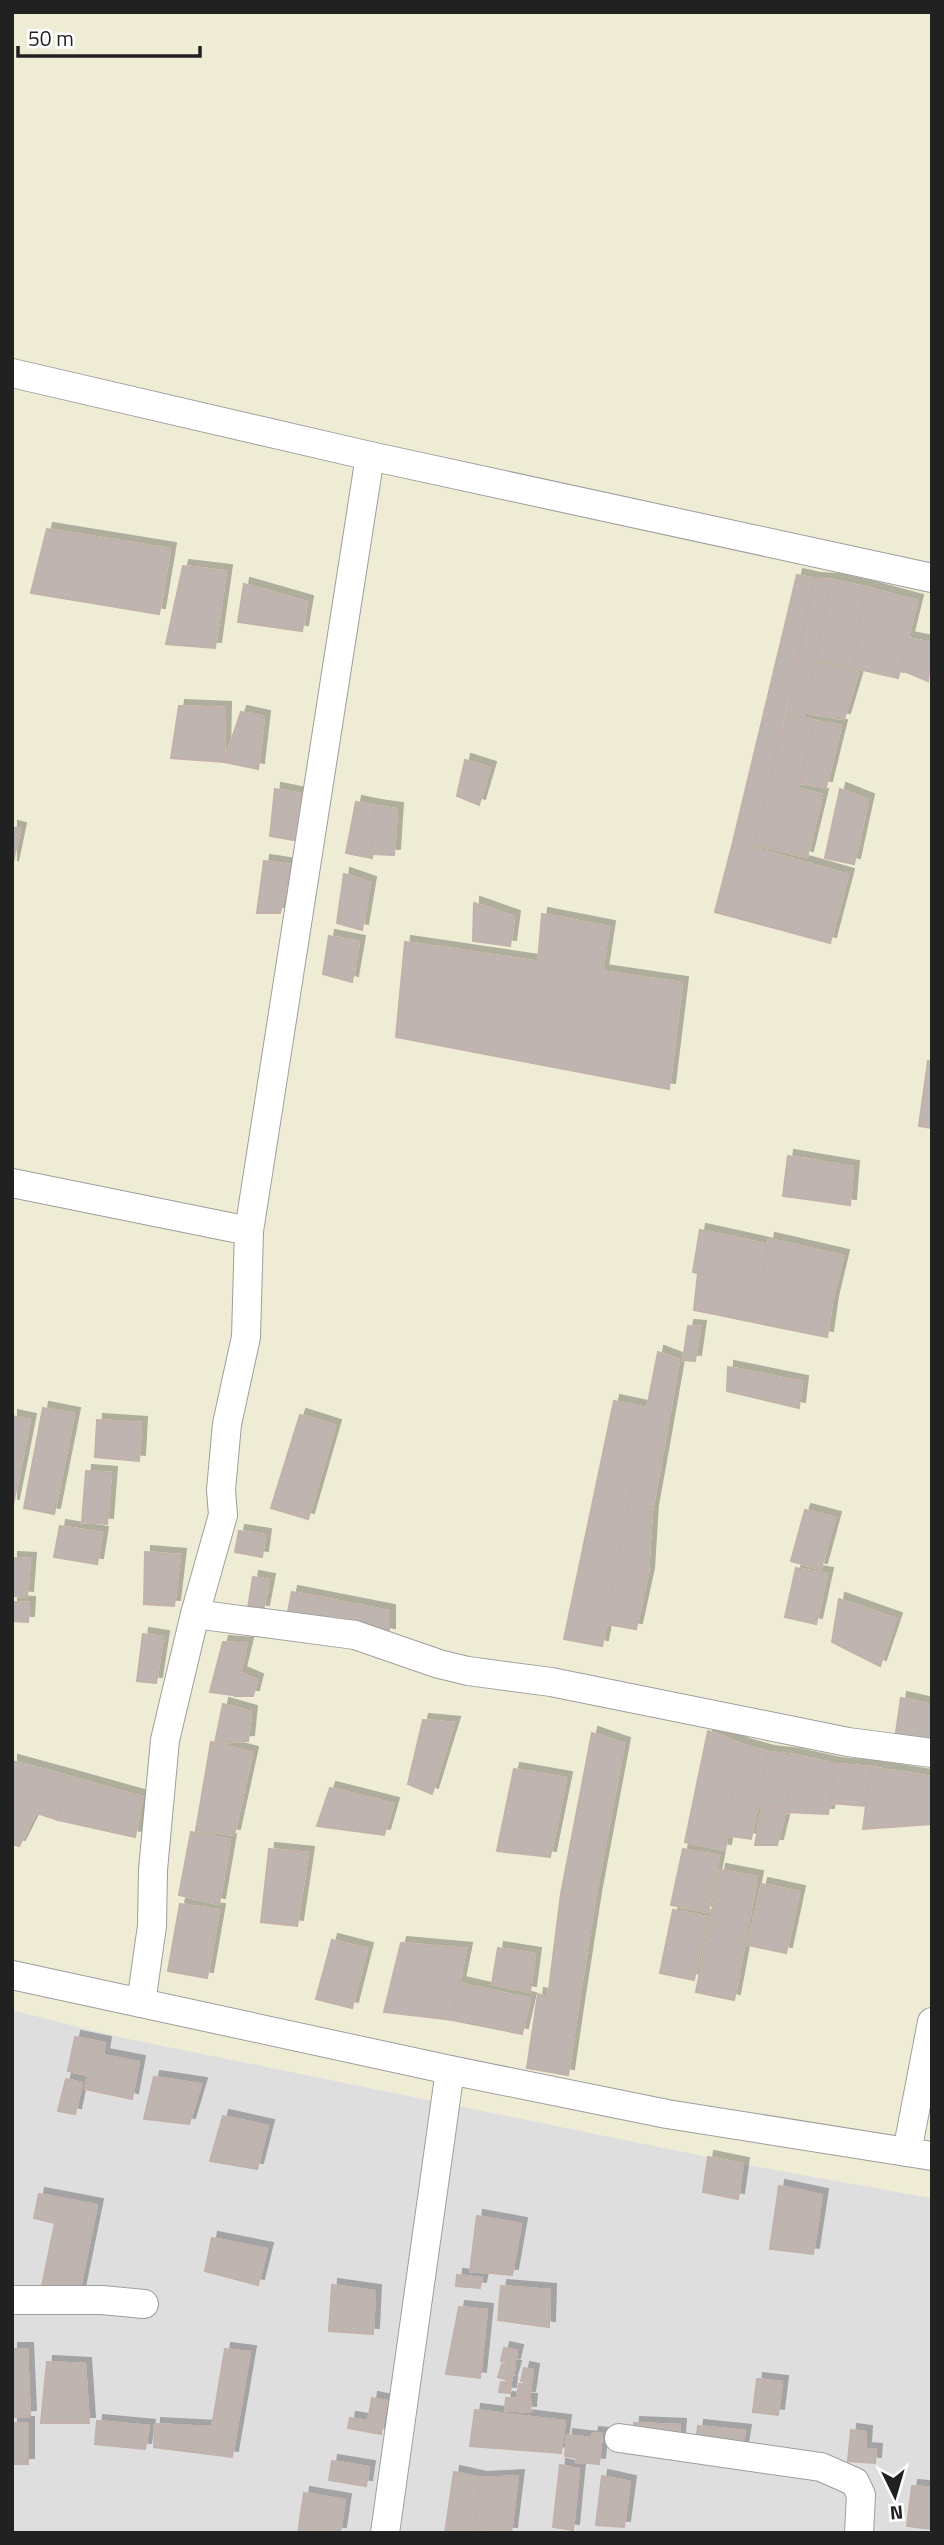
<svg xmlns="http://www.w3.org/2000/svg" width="944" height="2545" font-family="'Titillium Web',sans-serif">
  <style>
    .residential { fill: #dfdede }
    .farmland { fill: #eeecd4 }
    .building { fill: #beb5b1; stroke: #c2b1ab; stroke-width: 2; filter: url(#shadow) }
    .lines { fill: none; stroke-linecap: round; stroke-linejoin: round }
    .street-casing { stroke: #9e9e9e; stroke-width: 30 }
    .street { stroke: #fff; stroke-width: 28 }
  </style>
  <defs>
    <filter id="shadow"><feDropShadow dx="6" dy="-6" stdDeviation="0" flood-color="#0004"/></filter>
  </defs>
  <rect width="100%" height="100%" fill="#f1ece8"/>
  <path class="residential" d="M12,2010L115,2036L743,2164L932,2198V2533H12Z"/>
  <path class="farmland" d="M12,12H932V2198L743,2164L115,2036L12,2010Z"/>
  <g class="building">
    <path d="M47,529L170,549L159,614L31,593Z"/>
    <path d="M183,566L226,571L215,648L166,644Z"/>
    <path d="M797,575L814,579L754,848L733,842Z"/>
    <path d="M814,579L832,580L803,718L787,714Z"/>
    <path d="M832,580L865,587L854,668L816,658Z"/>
    <path d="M244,584L307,602L302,631L238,622Z"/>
    <path d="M865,587L917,601L898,678L854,668Z"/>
    <path d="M907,638L932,643L928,681L901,670Z"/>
    <path d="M815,662L858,673L844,719L804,712Z"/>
    <path d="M179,706L225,708L224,762L171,758Z"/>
    <path d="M241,712L264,717L258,769L224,762Z"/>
    <path d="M787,714L815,721L798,789L770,779Z"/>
    <path d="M815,721L841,726L826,787L801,783Z"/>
    <path d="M465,760L490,768L479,805L457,796Z"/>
    <path d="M770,779L796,788L778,850L754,844Z"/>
    <path d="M796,788L822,795L807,857L778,850Z"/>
    <path d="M275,789L301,794L294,840L270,836Z"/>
    <path d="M840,789L868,800L854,864L825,858Z"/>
    <path d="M356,802L375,806L372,858L346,853Z"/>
    <path d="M375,806L397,809L394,855L372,854Z"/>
    <path d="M12,827L20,829L12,867Z"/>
    <path d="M733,842L848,875L830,943L715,912Z"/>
    <path d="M264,861L291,865L280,913H257Z"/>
    <path d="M344,874L370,883L362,930L337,923Z"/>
    <path d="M474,903L514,917L510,946L473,941Z"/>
    <path d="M542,914L609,927L602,972L538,962Z"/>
    <path d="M329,936L359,942L352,982L323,974Z"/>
    <path d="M405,942L682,983L669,1089L396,1037Z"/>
    <path d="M928,1061L932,1062V1128L919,1126Z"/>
    <path d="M788,1156L853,1167L850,1205L783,1196Z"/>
    <path d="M700,1230L768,1245L761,1287L693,1272Z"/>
    <path d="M769,1239L843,1256L832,1302L761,1287Z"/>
    <path d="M698,1273L832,1302L827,1337L694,1310Z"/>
    <path d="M688,1326L700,1327L695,1361L683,1360Z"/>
    <path d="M658,1352L679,1360L664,1445L640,1443Z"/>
    <path d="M728,1367L802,1382L799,1408L727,1391Z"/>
    <path d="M614,1401L647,1408L602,1646L564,1639Z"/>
    <path d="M43,1408L74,1414L54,1514L24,1508Z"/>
    <path d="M300,1415L335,1426L308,1519L271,1508Z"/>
    <path d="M12,1416L30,1420L13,1505H12Z"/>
    <path d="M97,1420L141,1423L139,1461L95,1457Z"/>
    <path d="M640,1443L664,1445L652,1511L627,1513Z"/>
    <path d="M86,1471L111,1473L107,1524L82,1522Z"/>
    <path d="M805,1510L835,1518L821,1569L791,1561Z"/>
    <path d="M652,1511L648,1574L616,1571L627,1513Z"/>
    <path d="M60,1526L102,1533L97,1564L54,1557Z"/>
    <path d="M239,1531L265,1535L262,1557L235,1552Z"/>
    <path d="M145,1552L180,1555L174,1606L144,1604Z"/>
    <path d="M12,1558L30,1559L27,1597L12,1596Z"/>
    <path d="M796,1568L827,1574L816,1624L785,1617Z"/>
    <path d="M616,1571L648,1574L636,1629L605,1624Z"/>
    <path d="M253,1577L269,1580L263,1611L248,1608Z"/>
    <path d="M292,1592L389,1611V1634L287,1616Z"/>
    <path d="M839,1599L896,1619L880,1666L832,1642Z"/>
    <path d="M12,1602L29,1603L28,1622L12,1621Z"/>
    <path d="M143,1634L163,1637L156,1683L137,1681Z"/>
    <path d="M223,1642L247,1644L240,1673V1696L210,1692Z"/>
    <path d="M240,1673L257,1680L253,1696H235Z"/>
    <path d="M901,1698L932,1705V1740L895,1739Z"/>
    <path d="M223,1704L251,1712L248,1741L215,1743Z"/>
    <path d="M423,1720L454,1723L432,1794L408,1784Z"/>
    <path d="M708,1731L743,1745L725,1850L685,1842Z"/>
    <path d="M592,1733L624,1744L595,1898L561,1894Z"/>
    <path d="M211,1742L252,1753L234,1835L196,1830Z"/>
    <path d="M743,1745L768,1752L751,1839L723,1835Z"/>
    <path d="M768,1752L794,1755L787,1805L756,1808Z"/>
    <path d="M794,1755L835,1764L828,1814L786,1812Z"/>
    <path d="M12,1761L67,1776L58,1820L12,1805Z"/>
    <path d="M835,1764L871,1767L866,1806L831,1803Z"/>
    <path d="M871,1767L932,1777V1824L863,1829Z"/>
    <path d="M514,1769L566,1778L550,1857L497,1851Z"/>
    <path d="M67,1776L142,1797L135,1837L58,1820Z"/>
    <path d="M330,1788L393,1804L384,1835L317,1826Z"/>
    <path d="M12,1805L36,1812L19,1846L12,1844Z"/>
    <path d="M787,1805L777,1845H755L762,1808Z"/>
    <path d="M191,1832L230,1840L219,1904L179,1895Z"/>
    <path d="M269,1849L308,1853L297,1926L261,1922Z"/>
    <path d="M683,1849L719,1856L708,1912L671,1905Z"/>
    <path d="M720,1870L757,1877L734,2000L696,1992Z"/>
    <path d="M762,1884L799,1892L786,1953L748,1945Z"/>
    <path d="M561,1894L595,1898L578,2007L548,1997Z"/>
    <path d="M180,1904L219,1910L207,1978L168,1971Z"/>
    <path d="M673,1910L707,1917L694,1980L660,1973Z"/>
    <path d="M332,1940L367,1949L352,2008L316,1999Z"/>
    <path d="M401,1943L466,1949L452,2020L384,2012Z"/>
    <path d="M498,1948L535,1954L530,1992L492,1984Z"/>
    <path d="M459,1983L530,1999L522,2034L452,2020Z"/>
    <path d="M538,1994L578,2007L568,2075L527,2068Z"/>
    <path d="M75,2037L105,2043L103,2055L139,2062L132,2099L85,2089L88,2075L68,2071Z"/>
    <path d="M154,2077L201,2084L189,2124L144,2119Z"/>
    <path d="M66,2079L82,2083L75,2114L58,2111Z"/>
    <path d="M223,2116L268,2126L257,2169L210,2161Z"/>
    <path d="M708,2157L743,2164L738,2199L703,2192Z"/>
    <path d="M779,2186L822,2195L813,2254L770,2249Z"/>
    <path d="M39,2194L97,2205L79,2293L42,2286L55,2223L34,2218Z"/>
    <path d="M477,2216L521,2224L512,2275L470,2271Z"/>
    <path d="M212,2238L267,2249L258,2285L205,2271Z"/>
    <path d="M457,2275L482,2278L480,2288L456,2286Z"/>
    <path d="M332,2285L375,2291L373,2334L329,2331Z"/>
    <path d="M501,2286L550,2290L549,2327L498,2320Z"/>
    <path d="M459,2307L487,2310L480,2378L446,2374Z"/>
    <path d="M504,2348L517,2351L514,2364L501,2361Z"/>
    <path d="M12,2349H27L30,2416L12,2417Z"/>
    <path d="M225,2349L250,2352L232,2457L154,2447L155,2424L212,2427Z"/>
    <path d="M47,2362L85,2364L89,2423H41Z"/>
    <path d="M502,2364L515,2367L511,2381L498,2377Z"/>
    <path d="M524,2368L533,2370L531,2383L521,2381Z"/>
    <path d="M757,2379L782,2382L778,2415L753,2412Z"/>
    <path d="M501,2382L511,2383L510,2393L499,2392Z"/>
    <path d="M519,2384L531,2385L529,2397L517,2396Z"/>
    <path d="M372,2398L387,2401L381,2434L348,2428L350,2418L368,2421Z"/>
    <path d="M506,2398L531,2400L530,2412L505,2410Z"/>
    <path d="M475,2410L565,2421L561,2453L470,2446Z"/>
    <path d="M97,2421L149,2426L145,2449L95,2444Z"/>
    <rect x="12" y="2423" width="16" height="41"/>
    <path d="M634,2423L680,2425L679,2438L633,2436Z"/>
    <path d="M698,2426L745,2431L742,2448L696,2442Z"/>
    <path d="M851,2430L866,2432L865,2449L876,2450L875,2463L848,2461Z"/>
    <path d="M593,2433L602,2434L599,2464L576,2462L577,2458L565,2456L567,2435L592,2438Z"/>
    <path d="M332,2461L369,2467L366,2486L329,2480Z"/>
    <path d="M560,2465L579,2469L573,2530L553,2527Z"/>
    <path d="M454,2472L481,2478L474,2533H445Z"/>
    <path d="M518,2476L511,2533L474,2531L481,2478Z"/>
    <path d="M602,2476L630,2482L624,2527L596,2525Z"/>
    <path d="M912,2486L932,2488V2529L907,2526Z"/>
    <path d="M304,2493L345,2500L340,2533H298Z"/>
  </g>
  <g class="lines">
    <defs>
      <g id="street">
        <path d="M12,373L370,456L932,578"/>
        <path d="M12,1183L249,1231"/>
        <path d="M195,1614L355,1635L439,1664L468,1671L551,1682L848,1742L932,1753"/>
        <path d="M12,1975L450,2070L667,2114L932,2156"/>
        <path d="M141,2003L152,1926L153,1870L165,1740L195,1614L223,1515L221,1490L227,1424L246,1337L249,1231L370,456"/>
        <path d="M907,2152L932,2022"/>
        <path d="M12,2300H102L144,2304"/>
        <path d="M619,2438L821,2467L855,2482L861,2495L859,2533"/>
        <path d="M385,2533L450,2070"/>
      </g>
    </defs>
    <use href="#street" class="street-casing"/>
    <use href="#street" class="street"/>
  </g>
  <rect width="944" height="2545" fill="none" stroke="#212121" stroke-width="28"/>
  <g transform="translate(895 2496) rotate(175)" stroke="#ffffff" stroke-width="5" paint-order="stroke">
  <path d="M0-5L12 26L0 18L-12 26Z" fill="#212121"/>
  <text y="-10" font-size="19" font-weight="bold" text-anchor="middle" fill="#212121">N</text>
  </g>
  <path d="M18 46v10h182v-10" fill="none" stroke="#212121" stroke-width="3.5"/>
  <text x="28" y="46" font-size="21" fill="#212121" stroke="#ffffff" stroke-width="5" paint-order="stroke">50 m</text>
</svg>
